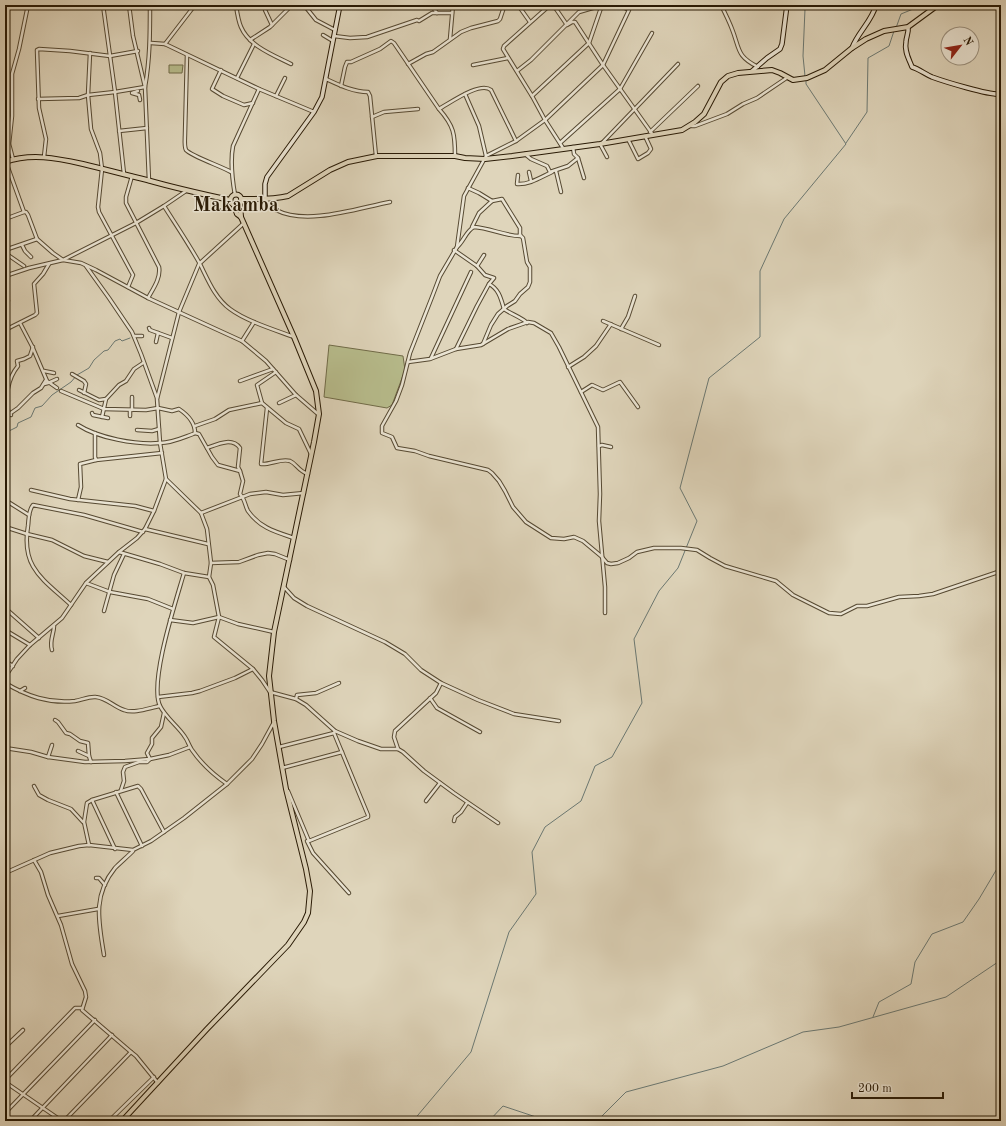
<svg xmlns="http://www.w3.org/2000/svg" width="1006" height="1126" font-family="'Old Standard TT',serif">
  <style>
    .green { fill: #b7bc8c; stroke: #706b48 }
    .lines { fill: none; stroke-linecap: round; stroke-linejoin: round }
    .stream { stroke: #6b7872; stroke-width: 1 }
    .street-casing { stroke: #564932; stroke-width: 4.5 }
    .secondary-casing { stroke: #291a05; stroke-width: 5.5 }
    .primary-casing { stroke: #291a05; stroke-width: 6 }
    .street { stroke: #eae4d3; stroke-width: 2.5 }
    .secondary { stroke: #eae4d3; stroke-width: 3.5 }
    .primary { stroke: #dfd5bb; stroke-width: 4 }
    .labels { text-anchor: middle; stroke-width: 3; stroke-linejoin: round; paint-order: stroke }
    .town-label { font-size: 20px; font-weight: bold; fill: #291a05; stroke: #eae4d3 }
  </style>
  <rect width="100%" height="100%" fill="#dfd5bb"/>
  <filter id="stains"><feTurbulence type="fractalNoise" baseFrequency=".005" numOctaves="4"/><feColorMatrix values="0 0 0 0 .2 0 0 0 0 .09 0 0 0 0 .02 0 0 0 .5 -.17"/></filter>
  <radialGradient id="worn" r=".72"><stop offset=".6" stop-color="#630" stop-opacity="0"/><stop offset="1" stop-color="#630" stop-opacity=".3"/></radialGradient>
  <g class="green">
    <path d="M169,65H183L182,73H169Z"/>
    <path d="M329,345L403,356L405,370L392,405L387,408L324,397Z"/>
  </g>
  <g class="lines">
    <g class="stream">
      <path d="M896,28L901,14L923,5"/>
      <path d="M805,76L803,56L805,9L807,5"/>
      <path d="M846,143L867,112L868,58L889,46L894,31"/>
      <path d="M5,436L7,432L17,427L18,423L31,417L35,408L42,406L52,395L71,382L77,375L89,368L94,360L104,351L108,350L115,341L120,339L122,341L130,338"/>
      <path d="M873,1017L879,1002L911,984L915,962L932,934L963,922L979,899L1001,862"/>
      <path d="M413,1121L471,1052L509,932L536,894L532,852L545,827L581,801L595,766L612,757L642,703L634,639L659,591L678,568L697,521L680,488L709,378L760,337V271L784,219L846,144L806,84V79"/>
      <path d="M489,1121L503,1106L545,1120L562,1121"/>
      <path d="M597,1121L626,1092L723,1066L803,1032L839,1027L946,997L1001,960"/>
    </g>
    <defs>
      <g id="street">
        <path d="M103,5L115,92L124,174"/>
        <path d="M129,5L133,36L145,87L149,181"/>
        <path d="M236,5C237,12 238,20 241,27C249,46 273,55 291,64"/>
        <path d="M304,5L316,20L335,30"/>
        <path d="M431,5L437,13"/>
        <path d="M518,5L530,22"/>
        <path d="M619,5L629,10L603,65L545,120L516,141L486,156L464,196L457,247L440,276L432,297L410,353L402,385L396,401L382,426V433L392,437L397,448L415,451L429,456L488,470L492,473L499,481L505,491L513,507L526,522L551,538L564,539L574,537L583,541L601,556L607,563L611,564L618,563L629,558L637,552L654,548H681L697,550L710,558L725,566L776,581L793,595L829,613L841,614L857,606H867L899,597L919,596L933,594L1001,571"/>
        <path d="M721,5C725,13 729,21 732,29C740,49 736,56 758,67"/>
        <path d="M265,10L272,25"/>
        <path d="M323,35L333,41"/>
        <path d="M334,36L350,38L367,37L417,20L419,21L432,13H452"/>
        <path d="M450,39L453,5"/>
        <path d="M250,40L270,27L292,5"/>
        <path d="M151,43L165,44L259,89L314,112"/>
        <path d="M165,44L195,5"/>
        <path d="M90,53L88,95L91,129L100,153L102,169L98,207L99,212L133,275L128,287"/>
        <path d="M187,55L185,134C185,138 184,146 186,150C191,156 223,167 231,172"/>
        <path d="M408,64L426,54L433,52L461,32L471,28L498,21L500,19L504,7L508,5"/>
        <path d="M473,65L508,58"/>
        <path d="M221,70L212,89L223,96L244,105L253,103"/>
        <path d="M517,71L531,60L579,12L603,5"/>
        <path d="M237,78L254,44"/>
        <path d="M326,79C339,85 353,92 368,92L370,96L376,156"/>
        <path d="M341,86L345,67L347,62H351L380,49L391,41L394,43L439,109C454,126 455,134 455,156"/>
        <path d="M138,91L132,93L139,95L140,100"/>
        <path d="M465,94L479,126L486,156"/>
        <path d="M276,96L285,78"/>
        <path d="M532,96L589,43L602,5"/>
        <path d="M38,99L79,98L88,95L115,92L145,87C150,59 150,33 150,5"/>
        <path d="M439,109C450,103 480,81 491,90L516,141"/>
        <path d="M372,117L384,112L418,109"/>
        <path d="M690,126H695L727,114L743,104L757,98L788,77"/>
        <path d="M119,131L147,128"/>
        <path d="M650,132L698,86"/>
        <path d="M628,139L638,159L648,153L651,149L645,136"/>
        <path d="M560,143L620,89L652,33"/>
        <path d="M602,143L678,64"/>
        <path d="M600,144L607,157"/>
        <path d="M5,145L9,144"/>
        <path d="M563,148L545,120L532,96L503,49L504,46L550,5L554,6L567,25L572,22H575L603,65L653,135"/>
        <path d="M525,154L531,159L547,166L550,172L568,166L578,158L574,154L573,147"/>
        <path d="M44,157L46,139L39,108L37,50L39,49L70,51L110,56L138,51"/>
        <path d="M578,158L584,178"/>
        <path d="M13,159L9,144L12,116V74L19,49L28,5"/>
        <path d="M6,162L24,212H26L28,215L37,239L53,253L63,260L81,263L96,270L148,298L242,341L266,361L296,395L318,414"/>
        <path d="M556,171L561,192"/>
        <path d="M529,172L531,181"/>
        <path d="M518,175L517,184C529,185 541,177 552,172"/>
        <path d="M132,176L126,197V203L159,267C161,278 153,289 148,298"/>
        <path d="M235,195C232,178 230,162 233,146L259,89"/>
        <path d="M265,199C268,203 272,208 276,210C307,226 358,208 390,202"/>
        <path d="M164,206C176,225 189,244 200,264C208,280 215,298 230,309C246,321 275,330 294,337"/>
        <path d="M5,219L24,212"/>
        <path d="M244,223L199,264L179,312L157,399L160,443L166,479L201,513L207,529L211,563L209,577L213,585L219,617L214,637L253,669L262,680L270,692L296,699L306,705L335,731L358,741L381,749H398L403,752L424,771L454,793L498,823"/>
        <path d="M472,227L479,213L492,201"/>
        <path d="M22,245L25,251L31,257"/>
        <path d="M457,247C464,241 466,231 474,227C490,228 505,236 520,236V228L502,199L492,201L479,193L468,188"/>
        <path d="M5,250L37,239"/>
        <path d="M454,250L477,266L485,275L494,278L489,284L477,306L456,349"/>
        <path d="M5,253L24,266"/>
        <path d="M86,266L109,298L132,332L141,354L157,398"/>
        <path d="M477,266L484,255"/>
        <path d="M5,276L29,268L63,260L136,223L164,206L186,191"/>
        <path d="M5,279L8,301"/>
        <path d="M489,284C499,289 501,299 504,309C511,314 523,318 527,323"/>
        <path d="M603,321L659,345"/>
        <path d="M20,323L32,346L47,381L57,388"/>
        <path d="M149,328L150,330L172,338"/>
        <path d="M621,329L628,317L635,296"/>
        <path d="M5,330L35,315L37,313L34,284L43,274L49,264"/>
        <path d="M134,336H142"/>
        <path d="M242,341L254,322"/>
        <path d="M156,342L158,333"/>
        <path d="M483,344L491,325L498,314L507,306L515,301L520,294L528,287L530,282V267L527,262L523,238L520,235"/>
        <path d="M431,358L471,272"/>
        <path d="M408,362L430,359L456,349L481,345L508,329L528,322L534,323L551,333L559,347L598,427L600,494L599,521L605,587V613"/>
        <path d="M568,367L584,357L596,346L611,324"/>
        <path d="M44,371L54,373"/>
        <path d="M72,374L84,381L86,384L84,393"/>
        <path d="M240,381L273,369"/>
        <path d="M44,384L48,383L57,379"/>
        <path d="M79,390L99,400L106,399"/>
        <path d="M61,391L104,409L146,410L158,408L172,411L179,409C188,415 195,422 195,433L193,434C182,438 172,443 160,443C136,445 98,438 78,425"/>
        <path d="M581,392L592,385L603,390L620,382L638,407"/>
        <path d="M132,397V410"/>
        <path d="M262,403L257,385L276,372"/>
        <path d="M279,403L296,395"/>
        <path d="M267,408L261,464C270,465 281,458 290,461C297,464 298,471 308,474"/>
        <path d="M130,410V416"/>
        <path d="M92,413L93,415L108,418"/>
        <path d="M11,415L9,414C4,399 8,378 18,366L17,361L24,359L30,356L33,347"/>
        <path d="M5,417L18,408L33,393L41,388L46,380"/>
        <path d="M102,417L106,399L119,385L126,381L134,369L143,363"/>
        <path d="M195,426L215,419L229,410L262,403L286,423L299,429L311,454"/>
        <path d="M137,430L152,431L159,429"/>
        <path d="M95,433V457L96,460L162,453"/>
        <path d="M195,433L199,434L212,457L218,465L240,471L243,481L240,494C245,499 245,506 248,511C260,528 276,532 294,538"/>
        <path d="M599,446L602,445L611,447"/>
        <path d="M207,448C218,444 232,437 240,448L238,467L240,471"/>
        <path d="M31,490L70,499L135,506L154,511"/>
        <path d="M5,500L29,515"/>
        <path d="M78,500L81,487L80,464L96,460"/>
        <path d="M201,513L250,494L266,492L283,495L304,493"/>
        <path d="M5,527L27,534L52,540L84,556L108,562"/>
        <path d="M145,529L208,544"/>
        <path d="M119,552L160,564L184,573L209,577"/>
        <path d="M211,563L239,562L258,555L268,553L275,554L290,560"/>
        <path d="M184,573C176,601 149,682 160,706C166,718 178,726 185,737C188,741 189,746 192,750C201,763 214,775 227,784"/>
        <path d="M86,583L110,592L148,599L173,609"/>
        <path d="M284,587L294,598L307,606L385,642L405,654L421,670L441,683L478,700L514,714L559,721"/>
        <path d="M71,605C43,579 21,568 28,526C29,518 28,511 33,505L84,515L143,532"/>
        <path d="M5,608L39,638"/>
        <path d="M104,611L114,575L124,554"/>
        <path d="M170,620L193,623L219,617L238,624L274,632"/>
        <path d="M5,630L30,645"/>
        <path d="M52,650C49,641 54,634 54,626"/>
        <path d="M5,652L8,653"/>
        <path d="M5,661L13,666"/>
        <path d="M5,677L17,659L30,645L62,618L86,583L119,552L137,538L145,529L154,511L166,479"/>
        <path d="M5,683C27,696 49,704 75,701C82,700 89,696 96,697C107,698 114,707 124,710C134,714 149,708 160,706"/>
        <path d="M20,691L25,688"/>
        <path d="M158,697L192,693L200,691L235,678L253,669"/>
        <path d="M430,698L437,708L480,732"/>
        <path d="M296,699L297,695L316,693L339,683"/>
        <path d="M55,720L58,722L66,733L70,734L80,741L88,743L89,756"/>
        <path d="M279,747L334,733"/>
        <path d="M5,748L31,752L48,757L85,762L125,761L150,759L169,755L190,747"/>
        <path d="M398,749L394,737L395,731L436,693L441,683"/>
        <path d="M78,751L89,756L91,762"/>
        <path d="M48,757L52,745"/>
        <path d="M282,768L342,752"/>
        <path d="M34,786L39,795L48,800L71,809L83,822"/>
        <path d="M121,790L124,781L123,772L125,767L139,762H147L150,759L147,753L152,744V738L161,727L164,713"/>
        <path d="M288,791L309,841L368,817V815L334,733L335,731"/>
        <path d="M116,792L142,846"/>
        <path d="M92,800L115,849"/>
        <path d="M426,801L440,783"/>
        <path d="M454,821L455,817L461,812L467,803"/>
        <path d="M307,841L313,853L349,893"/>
        <path d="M89,845L84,822L87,803L92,800L138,786L141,789L164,832"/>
        <path d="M34,860L41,872L48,895L61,925L72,964L85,991L86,997L82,1010L131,1052"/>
        <path d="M5,873L50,853L79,846L89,845L133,850L151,841L184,818L227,784L252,759L262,744L274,722"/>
        <path d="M96,878H99L105,885"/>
        <path d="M58,916L98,909"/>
        <path d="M104,955C99,923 92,896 115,868C121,862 127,857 133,851"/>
        <path d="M5,1047L23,1030"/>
        <path d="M5,1080L75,1008H82"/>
        <path d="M5,1082L62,1121"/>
        <path d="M5,1113L95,1020"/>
        <path d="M30,1121L112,1035"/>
        <path d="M64,1121L131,1052L136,1056L158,1083"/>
        <path d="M109,1121L154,1077"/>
      </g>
      <g id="secondary">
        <path d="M908,27C909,33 906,37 906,42C904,51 909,59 912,67C919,69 925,74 932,77C943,81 991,96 1001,94"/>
        <path d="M852,48C858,32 872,21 876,5"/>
        <path d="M752,71L767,58L780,49L782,44L787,5"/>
        <path d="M265,199V184L267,177L314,112L322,97L340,5"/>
      </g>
      <g id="primary">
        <path d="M5,162C31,153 56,158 83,164C104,169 126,175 147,180C175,188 202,194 230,200"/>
        <circle cx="236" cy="200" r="5.5"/>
        <path d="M241,199C257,199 272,200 288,196L330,170L348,162L377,156H455L465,158L485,159L512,156L600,144L682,130L695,122L704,114L721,82L728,76L738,73L772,70L780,73L793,80L807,78L825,70L852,48L866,39L884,31L908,27L938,5"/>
        <path d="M240,204L241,217"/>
        <path d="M122,1121L207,1029L288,945L304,922L308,913L310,891L306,869L286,789L274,721L269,676L274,632L314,442L319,414L316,391L294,337L241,217L237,214L234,205"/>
      </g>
    </defs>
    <use href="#street" class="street-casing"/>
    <use href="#secondary" class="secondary-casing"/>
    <use href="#primary" class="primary-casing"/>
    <use href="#street" class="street"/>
    <use href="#secondary" class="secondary"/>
    <use href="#primary" class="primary"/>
  </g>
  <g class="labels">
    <g class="town-label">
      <text x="236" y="211">Makamba</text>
    </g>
  </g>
  <rect width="1006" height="1126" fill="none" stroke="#dfd5bb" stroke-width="20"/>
  <rect x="6" y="6" width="994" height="1114" fill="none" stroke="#291a05" stroke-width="2"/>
  <rect x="10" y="10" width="986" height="1106" fill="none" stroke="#291a05"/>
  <g transform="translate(960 46) rotate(59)"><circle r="19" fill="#eae4d3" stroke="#9d9381"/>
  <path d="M0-3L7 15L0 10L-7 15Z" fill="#8f2418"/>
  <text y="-6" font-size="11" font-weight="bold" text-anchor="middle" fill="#291a05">N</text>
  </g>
  <path d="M852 1092v6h91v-6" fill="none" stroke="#291a05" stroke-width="2"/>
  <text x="858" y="1092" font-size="12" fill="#291a05" stroke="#eae4d3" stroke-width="3" paint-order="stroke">200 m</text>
  <rect width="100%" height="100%" filter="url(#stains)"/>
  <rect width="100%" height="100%" fill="url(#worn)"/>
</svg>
